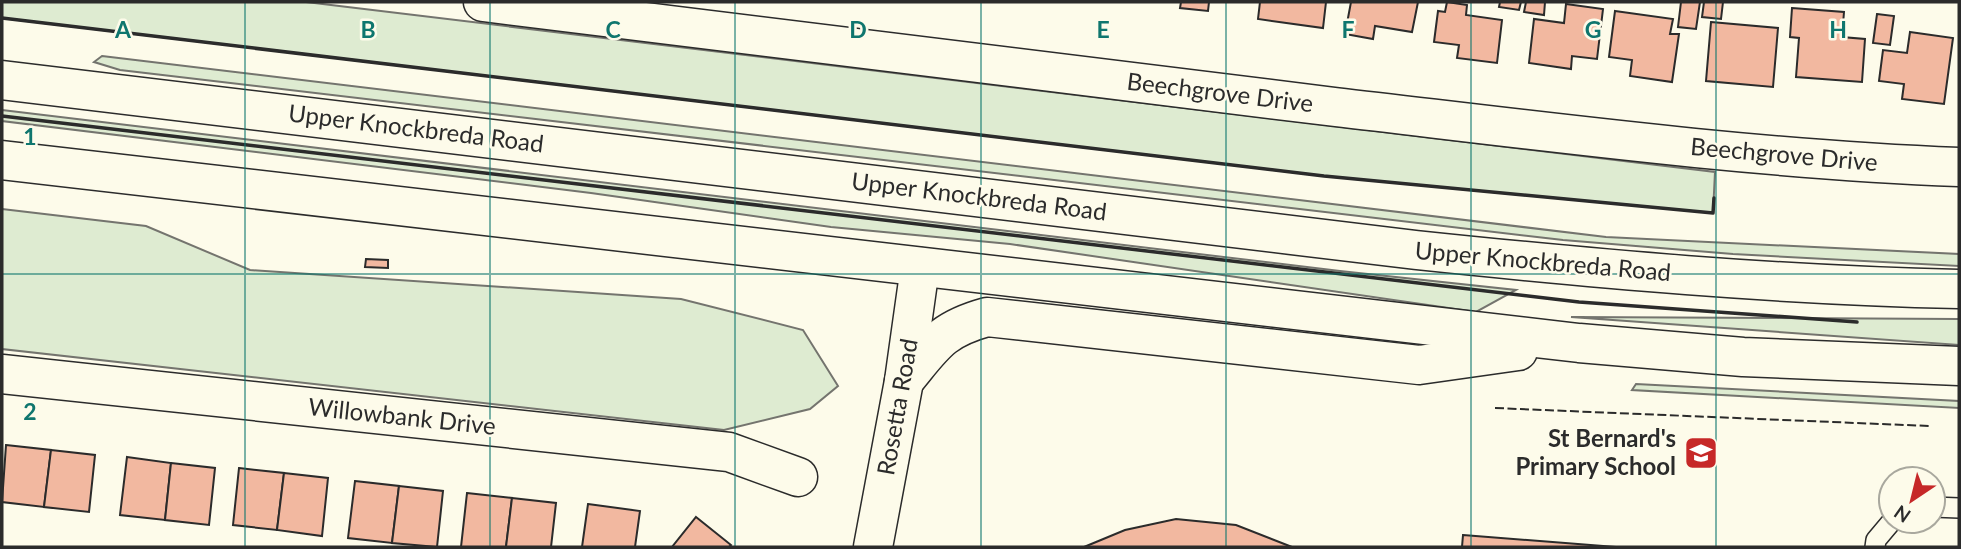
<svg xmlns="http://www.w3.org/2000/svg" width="1961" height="549" font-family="Lato,sans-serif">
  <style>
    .green { fill: #deebd1; stroke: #74746e; stroke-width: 2 }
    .building { fill: #f2b8a0; stroke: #2b2b2b; stroke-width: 2 }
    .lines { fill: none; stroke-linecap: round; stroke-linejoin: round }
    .lane-casing { stroke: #2b2b2b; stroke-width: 22 }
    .street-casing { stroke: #2b2b2b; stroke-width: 41 }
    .secondary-casing { stroke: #2b2b2b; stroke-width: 41 }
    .highway-casing { stroke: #2b2b2b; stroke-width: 41 }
    .lane { stroke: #fdfbea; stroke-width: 19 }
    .street { stroke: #fdfbea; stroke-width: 38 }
    .secondary { stroke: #fdfbea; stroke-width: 38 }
    .highway { stroke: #fdfbea; stroke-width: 38 }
    .fence { stroke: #2b2b2b; stroke-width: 2; stroke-dasharray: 9 3.5; stroke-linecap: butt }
    .wall { stroke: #2b2b2b; stroke-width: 3.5 }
    .grid { fill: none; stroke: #0f766e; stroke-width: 2; stroke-opacity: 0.55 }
    .labels { text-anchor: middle; stroke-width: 5; stroke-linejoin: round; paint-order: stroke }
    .street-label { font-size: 24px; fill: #2b2b2b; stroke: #fdfbea }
    .poi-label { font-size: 24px; font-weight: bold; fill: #2b2b2b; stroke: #fdfbea; text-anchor: end }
    .grid-label { font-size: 23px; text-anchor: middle; font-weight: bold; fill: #0f766e; stroke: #fdfbea; stroke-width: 5; stroke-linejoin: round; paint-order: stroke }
  </style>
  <rect width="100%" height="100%" fill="#fdfbea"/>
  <g class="green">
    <path d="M2,2H306L1715,172L1713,213L1324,176L2,18Z"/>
    <path d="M102,56L1606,237L1959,254V266L1733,254L1563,240L120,70L94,62Z"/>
    <path d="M2,110L1340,271L1516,290L1476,312L1010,244L831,227L591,193L2,121Z"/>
    <path d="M2,209L146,226L250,270L681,299L803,330L838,386L810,409L724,430L2,349Z"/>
    <path d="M1571,317L1959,319V345Z"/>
    <path d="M1636,384L1959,401V408L1632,390Z"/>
  </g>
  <g class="building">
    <path d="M1181,2H1209L1208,11L1180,8Z"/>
    <path d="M1260,2H1326L1323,28L1258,19Z"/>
    <path d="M1351,2H1418L1412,32L1375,26L1373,39L1345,34Z"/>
    <path d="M1447,2L1467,5L1466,15L1502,20L1497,63L1457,58L1459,45L1434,42L1438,11L1445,12Z"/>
    <path d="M1500,2H1521L1519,10L1499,7Z"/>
    <path d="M1526,2H1545L1544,15L1524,12Z"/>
    <path d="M1681,2H1700L1696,29L1678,27Z"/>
    <path d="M1704,2H1723L1721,19L1702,17Z"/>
    <path d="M1566,4L1603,9L1597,59L1572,56L1571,69L1529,63L1534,19L1564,23Z"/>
    <path d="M1792,8L1844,12L1842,37L1865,39L1862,82L1796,77L1799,38L1790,37Z"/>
    <path d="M1615,11L1673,19L1670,34H1679L1672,82L1630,76L1632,60L1609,57Z"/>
    <path d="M1877,14L1894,16L1890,45L1873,43Z"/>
    <path d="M1711,22L1778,28L1773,87L1706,81Z"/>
    <path d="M1910,32L1953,38L1944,104L1902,99L1904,84L1879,81L1883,50L1907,53Z"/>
    <path d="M366,259L388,260V268L365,267Z"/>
    <path d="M6,445L51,450L44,507L2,502Z"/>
    <path d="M51,450L95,455L89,512L44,507Z"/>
    <path d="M127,457L171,463L165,520L120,515Z"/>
    <path d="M171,463L215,468L209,525L165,520Z"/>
    <path d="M239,468L284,473L277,530L233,525Z"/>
    <path d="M284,473L328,478L322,536L277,530Z"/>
    <path d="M355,481L399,486L392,543L348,538Z"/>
    <path d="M399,486L443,491L437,547L392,543Z"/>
    <path d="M467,493L512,498L506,547H461Z"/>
    <path d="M512,498L556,503L551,547H506Z"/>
    <path d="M588,504L640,511L635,547H582Z"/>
    <path d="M696,517L731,545L729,547H672Z"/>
    <path d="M1176,519L1236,525L1292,547H1084L1125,530Z"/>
    <path d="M1463,535L1616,547H1462Z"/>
  </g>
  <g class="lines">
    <defs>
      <g id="lane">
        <path d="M1933,507L1959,508"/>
        <path d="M1875,547L1876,540L1892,521"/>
      </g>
      <g id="street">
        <path d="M483,2C767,38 1051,73 1335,107C1542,131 1751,159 1959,167"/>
        <path d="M2,374L729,452L798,477"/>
      </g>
      <path id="secondary" d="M873,547L904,381L920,267"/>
      <g id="highway">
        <path d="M2,80L1416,250C1596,269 1777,285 1959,289"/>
        <path d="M2,160L1579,343L1743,357L1959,366"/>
        <path d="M904,381C934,345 940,330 987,317L1419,365L1518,351"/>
      </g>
    </defs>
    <use href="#lane" class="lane-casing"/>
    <use href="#street" class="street-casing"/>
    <use href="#secondary" class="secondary-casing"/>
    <use href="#highway" class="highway-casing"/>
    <use href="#lane" class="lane"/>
    <use href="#street" class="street"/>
    <use href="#secondary" class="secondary"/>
    <use href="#highway" class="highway"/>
    <path class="fence" d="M1495,408L1929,426"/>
    <g class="wall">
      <path d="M2,18L1324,176L1713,213L1714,198"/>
      <path d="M2,116L1579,302L1857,322"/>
    </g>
  </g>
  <path class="grid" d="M245,2V547M490,2V547M735,2V547M981,2V547M1226,2V547M1471,2V547M1716,2V547M2,274H1959"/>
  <defs>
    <symbol id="school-square" viewBox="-11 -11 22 22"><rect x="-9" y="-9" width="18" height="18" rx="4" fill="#c62828" stroke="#fdfbea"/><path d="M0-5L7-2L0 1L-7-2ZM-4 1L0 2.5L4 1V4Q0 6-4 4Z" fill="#fff"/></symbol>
  </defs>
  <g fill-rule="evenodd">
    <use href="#school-square" x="1682" y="434" width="38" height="38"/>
  </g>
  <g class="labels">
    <g class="street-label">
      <text transform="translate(1220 93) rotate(7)" y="8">Beechgrove Drive</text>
      <text transform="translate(416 129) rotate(7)" y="8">Upper Knockbreda Road</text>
      <text transform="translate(1784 155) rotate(5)" y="8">Beechgrove Drive</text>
      <text transform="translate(979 197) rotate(7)" y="8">Upper Knockbreda Road</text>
      <text transform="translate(1543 262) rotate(5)" y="8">Upper Knockbreda Road</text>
      <text transform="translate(898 407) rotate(-80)" y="8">Rosetta Road</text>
      <text transform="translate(402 417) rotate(6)" y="8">Willowbank Drive</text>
    </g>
    <g class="poi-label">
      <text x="1676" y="447">St Bernard's<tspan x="1676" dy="28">Primary School</tspan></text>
    </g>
  </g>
  <g class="grid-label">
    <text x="123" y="38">A</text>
    <text x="368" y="38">B</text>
    <text x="613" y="38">C</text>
    <text x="858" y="38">D</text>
    <text x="1103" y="38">E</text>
    <text x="1348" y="38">F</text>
    <text x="1593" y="38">G</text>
    <text x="1838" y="38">H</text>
    <text x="30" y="145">1</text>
    <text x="30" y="420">2</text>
  </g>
  <rect width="1961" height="549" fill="none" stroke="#2b2b2b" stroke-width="7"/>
  <g transform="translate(1912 500) rotate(215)"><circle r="33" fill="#fdfbea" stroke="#a9a89e" stroke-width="2"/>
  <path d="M0-5L12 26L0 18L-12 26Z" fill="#c62828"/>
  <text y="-10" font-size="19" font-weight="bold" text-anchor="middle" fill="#2b2b2b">N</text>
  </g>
</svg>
